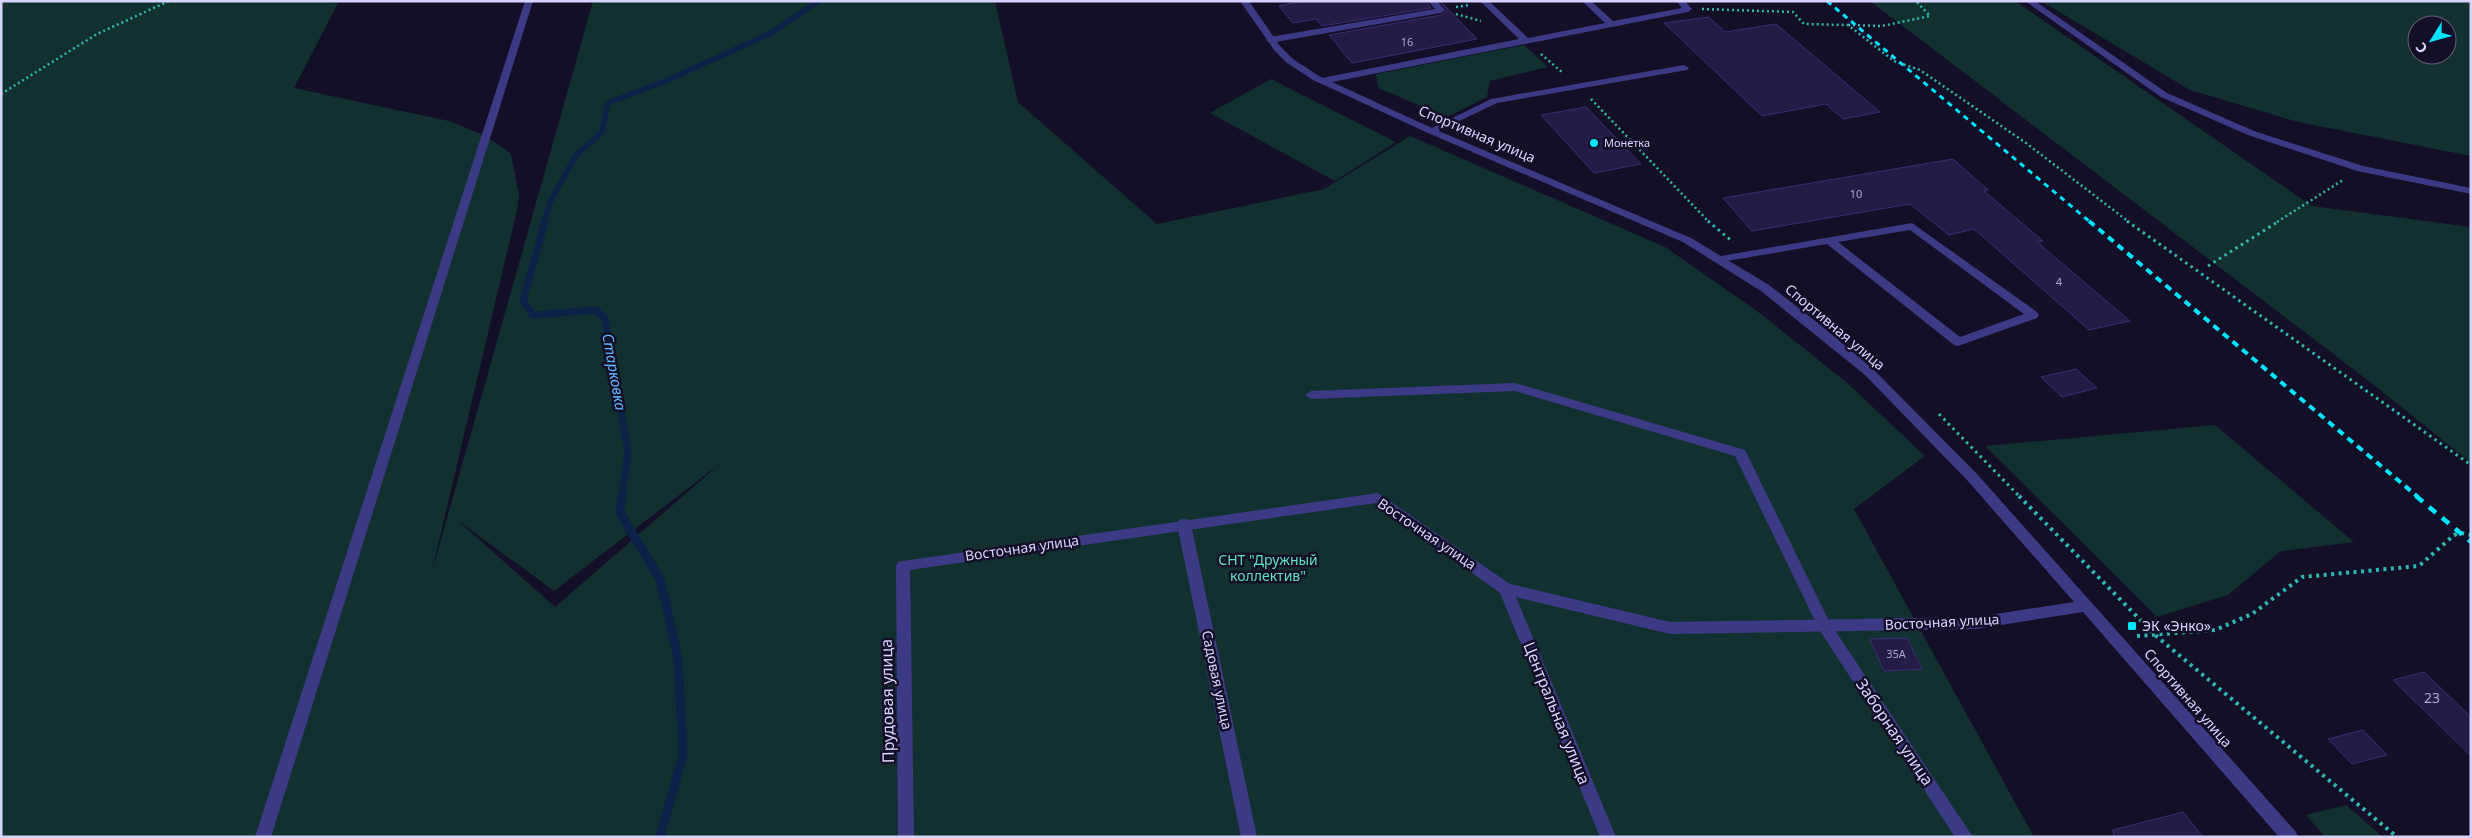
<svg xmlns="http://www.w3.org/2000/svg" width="2472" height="838" font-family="'Noto Sans',sans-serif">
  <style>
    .green { fill: #12302f; fill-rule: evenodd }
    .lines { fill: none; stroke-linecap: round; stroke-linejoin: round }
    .stream-far2 { stroke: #0c2248; stroke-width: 5.5 }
    .stream-far1 { stroke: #0c2248; stroke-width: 7 }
    .stream { stroke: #0c2248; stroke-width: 9 }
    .building { fill: #241b47; stroke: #3b2d73 }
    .path-far2 { stroke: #2fb8b0; stroke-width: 2.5; stroke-dasharray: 2 3; stroke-linecap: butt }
    .path-far1 { stroke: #2fb8b0; stroke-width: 3; stroke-dasharray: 2.5 4; stroke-linecap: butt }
    .path { stroke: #2fb8b0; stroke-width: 4; stroke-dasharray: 3 4.5; stroke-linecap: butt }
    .lane { fill: #3d3a85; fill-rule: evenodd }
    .street { fill: #3d3a85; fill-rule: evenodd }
    .rail-far2 { stroke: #00e5ff; stroke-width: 3; stroke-dasharray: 5.5 5; stroke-linecap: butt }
    .rail-far1 { stroke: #00e5ff; stroke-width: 4; stroke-dasharray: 7 5.5; stroke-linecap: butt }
    .rail { stroke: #00e5ff; stroke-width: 4.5; stroke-dasharray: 9 8; stroke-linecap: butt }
    .poi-dot { fill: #00e5ff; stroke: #130f26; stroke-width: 2 }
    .labels { text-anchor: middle; stroke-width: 5; stroke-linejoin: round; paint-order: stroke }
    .number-label { font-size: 11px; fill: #aca6d1 }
    .far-poi-label { font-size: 11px; fill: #d9d4ff; stroke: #130f26; text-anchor: start }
    .street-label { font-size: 14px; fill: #d9d4ff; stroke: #130f26 }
    .park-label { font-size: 14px; fill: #5fe0c0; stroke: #130f26 }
    .poi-label { font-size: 14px; fill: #d9d4ff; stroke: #130f26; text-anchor: start }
    .near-number-label { font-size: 14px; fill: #aca6d1 }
    .water-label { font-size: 15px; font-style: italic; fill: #62b6ff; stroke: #130f26 }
    .near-street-label { font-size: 16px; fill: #d9d4ff; stroke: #130f26 }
  </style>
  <rect width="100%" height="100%" fill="#130f26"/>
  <g class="green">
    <path d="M1,1H339L294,88L449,121L486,136L511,154L519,195L517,210L431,575L593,1H995L1018,102L1157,224L1324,189L1410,136L1665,247L1757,311L1845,381L1925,456L1854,509L2034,837H1ZM721,463L555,607L456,519L554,591Z"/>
    <path d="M1870,1H2015L2312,206L2471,227V463L2374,385Z"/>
    <path d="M2041,1H2471V156L2298,122L2190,90ZM2417,25H2447V55H2417Z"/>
    <path d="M1524,45L1548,67L1490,81L1487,97L1447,117L1378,88L1376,74Z"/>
    <path d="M1271,79L1396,142L1335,181L1210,113Z"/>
    <path d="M2215,425L2354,542L2281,551L2228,595L2157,617L1985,446Z"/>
    <path d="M2346,805L2383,837H2325L2306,815Z"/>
  </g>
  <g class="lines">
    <path class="stream-far2" d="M544,222L550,202L576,155L602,132L608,103L668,80L771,33L819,1"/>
    <path class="stream-far1" d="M545,221L523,301L533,315L596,310L605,319L628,452L622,497"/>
    <path class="stream" d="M622,496L620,513L660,579L678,658L683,755L660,837"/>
  </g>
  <g class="building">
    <path d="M1302,1H1426L1431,8L1322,26L1316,19L1293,23L1279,6Z"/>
    <path d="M1440,1L1477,39L1352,63L1329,35L1441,15L1447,10Z"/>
    <path d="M1709,17L1725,32L1776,24L1880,112L1843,119L1826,104L1762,116L1664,23Z"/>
    <path d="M1586,107L1641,164L1594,173L1541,115Z"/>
    <path d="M1953,159L1988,190L1984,191L2043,241L2037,242L2130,321L2089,330L1974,229L1949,235L1910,204L1752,231L1723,198Z"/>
    <path d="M2076,369L2097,388L2062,397L2041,377Z"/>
    <path d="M1907,638L1922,669L1884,671L1870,639Z"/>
    <path d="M2424,672L2471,717V756L2393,680Z"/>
    <path d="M2363,730L2387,755L2352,764L2328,739Z"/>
    <path d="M2183,812L2203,837H2114L2113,830Z"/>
  </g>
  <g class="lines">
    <g class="path-far2">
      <path d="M1456,7L1470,5"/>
      <path d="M1702,9L1793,12L1804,24L1848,25L1894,61L1920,70L2026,143L2129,222"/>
      <path d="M1456,14L1481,21"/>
      <path d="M1848,25L1882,26L1930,16L1916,1"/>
      <path d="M1541,54L1563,73"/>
      <path d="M1,94L97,34L169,1"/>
      <path d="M1591,99L1709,222"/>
      <path d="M2277,222L2343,180"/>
    </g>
    <g class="path-far1">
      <path d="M1708,221L1733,242"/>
      <path d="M2127,221L2471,465"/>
      <path d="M2208,266L2279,221"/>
      <path d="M1939,414L2020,497"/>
    </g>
    <g class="path">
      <path d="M2019,496L2155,635L2397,837"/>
      <path d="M2137,636L2215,630L2252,614L2302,577L2419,566L2454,535L2461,533L2471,535"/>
    </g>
    <g class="lane">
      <path d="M1428,1H1437L1445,10L1441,13L1270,43L1266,40L1270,37L1435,9Z"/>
      <path d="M1480,1H1489L1528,38L1605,23L1582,1H1591L1613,21L1682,8L1676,1H1685L1692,9L1688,12L1322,84L1317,81L1322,78L1519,39Z"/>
      <path d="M2025,1H2035L2167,93L2254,131L2363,166L2471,188V194L2357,171L2248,135L2161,97Z"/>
      <path d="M1684,65L1689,68L1687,70L1497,103L1434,133H1428L1426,131L1491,99Z"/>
      <path d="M1912,223L2037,312L2039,315L2037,318L1958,346L1954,345L1827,244L1721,262L1715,259L1721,256ZM1910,230L2024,314L1960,337L1838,242Z"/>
      <path d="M1515,383L1745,450L1830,623L1973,837H1955L1820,631L1735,456L1515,391L1311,399L1305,395L1311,391Z"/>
      <path d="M1184,519L1189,520L1191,524L1257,837H1241L1177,524L1179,520Z"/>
      <path d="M903,561L908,562L910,566L914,837H898L896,566L898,562Z"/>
    </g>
    <g class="street">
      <path d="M525,1H533L271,837H255Z"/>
      <path d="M1240,1H1249L1280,46L1293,59L1319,76L1434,129L1691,238L1769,285L1818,323L1873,369L1977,474L2296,832L2298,837H2279L2083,612L1976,629L1670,634L1516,597L1616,837H1600L1500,593L1376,503L903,571L898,570L896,566L898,562L903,561L1378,493L1510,584L1670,622L1976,617L2074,602L1967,480L1865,375L1761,291L1683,242L1428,133L1313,80L1287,63L1274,50Z"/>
    </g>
    <path class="rail-far2" d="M1827,1L2090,222"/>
    <path class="rail-far1" d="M2089,221L2418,497"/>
    <path class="rail" d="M2416,496L2471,542"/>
  </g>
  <g class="poi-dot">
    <circle cx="1594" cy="143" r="5"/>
    <rect x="2127" y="621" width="10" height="10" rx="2.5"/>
  </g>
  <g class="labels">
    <g class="number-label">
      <text x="1407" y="46">16</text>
      <text x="1856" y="198">10</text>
      <text x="2059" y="286">4</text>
      <text x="1896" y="658">35А</text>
    </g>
    <g class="far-poi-label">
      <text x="1604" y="147">Монетка</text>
    </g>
    <g class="street-label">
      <text transform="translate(1477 134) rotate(23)" y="5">Спортивная улица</text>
      <text transform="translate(1835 327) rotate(40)" y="5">Спортивная улица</text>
      <text transform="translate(1427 534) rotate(34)" y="5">Восточная улица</text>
      <text transform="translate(1022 548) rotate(-8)" y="5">Восточная улица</text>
      <text transform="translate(1942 622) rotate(-3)" y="5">Восточная улица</text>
      <text transform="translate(1217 680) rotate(78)" y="5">Садовая улица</text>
      <text transform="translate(2188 698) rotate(49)" y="5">Спортивная улица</text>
    </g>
    <g class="park-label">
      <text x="1268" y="565">СНТ "Дружный<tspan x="1268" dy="16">коллектив"</tspan></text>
    </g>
    <g class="poi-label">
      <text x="2142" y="631">ЭК «Энко»</text>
    </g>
    <g class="near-number-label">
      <text x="2432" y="703">23</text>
    </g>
    <g class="water-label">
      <text transform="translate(614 372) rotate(80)" y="5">Старковка</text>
    </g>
    <g class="near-street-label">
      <text transform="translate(887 701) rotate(-91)" y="6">Прудовая улица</text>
      <text transform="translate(1557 713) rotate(68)" y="6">Центральная улица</text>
      <text transform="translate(1895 732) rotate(56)" y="6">Заборная улица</text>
    </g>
  </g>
  <rect width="2472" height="838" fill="none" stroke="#d9d4ff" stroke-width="5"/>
  <g transform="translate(2432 40) rotate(233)"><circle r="24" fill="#130f26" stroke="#625e7d"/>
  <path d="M0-4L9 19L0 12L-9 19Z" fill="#00e5ff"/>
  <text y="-8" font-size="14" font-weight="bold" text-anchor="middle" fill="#d9d4ff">С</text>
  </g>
</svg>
